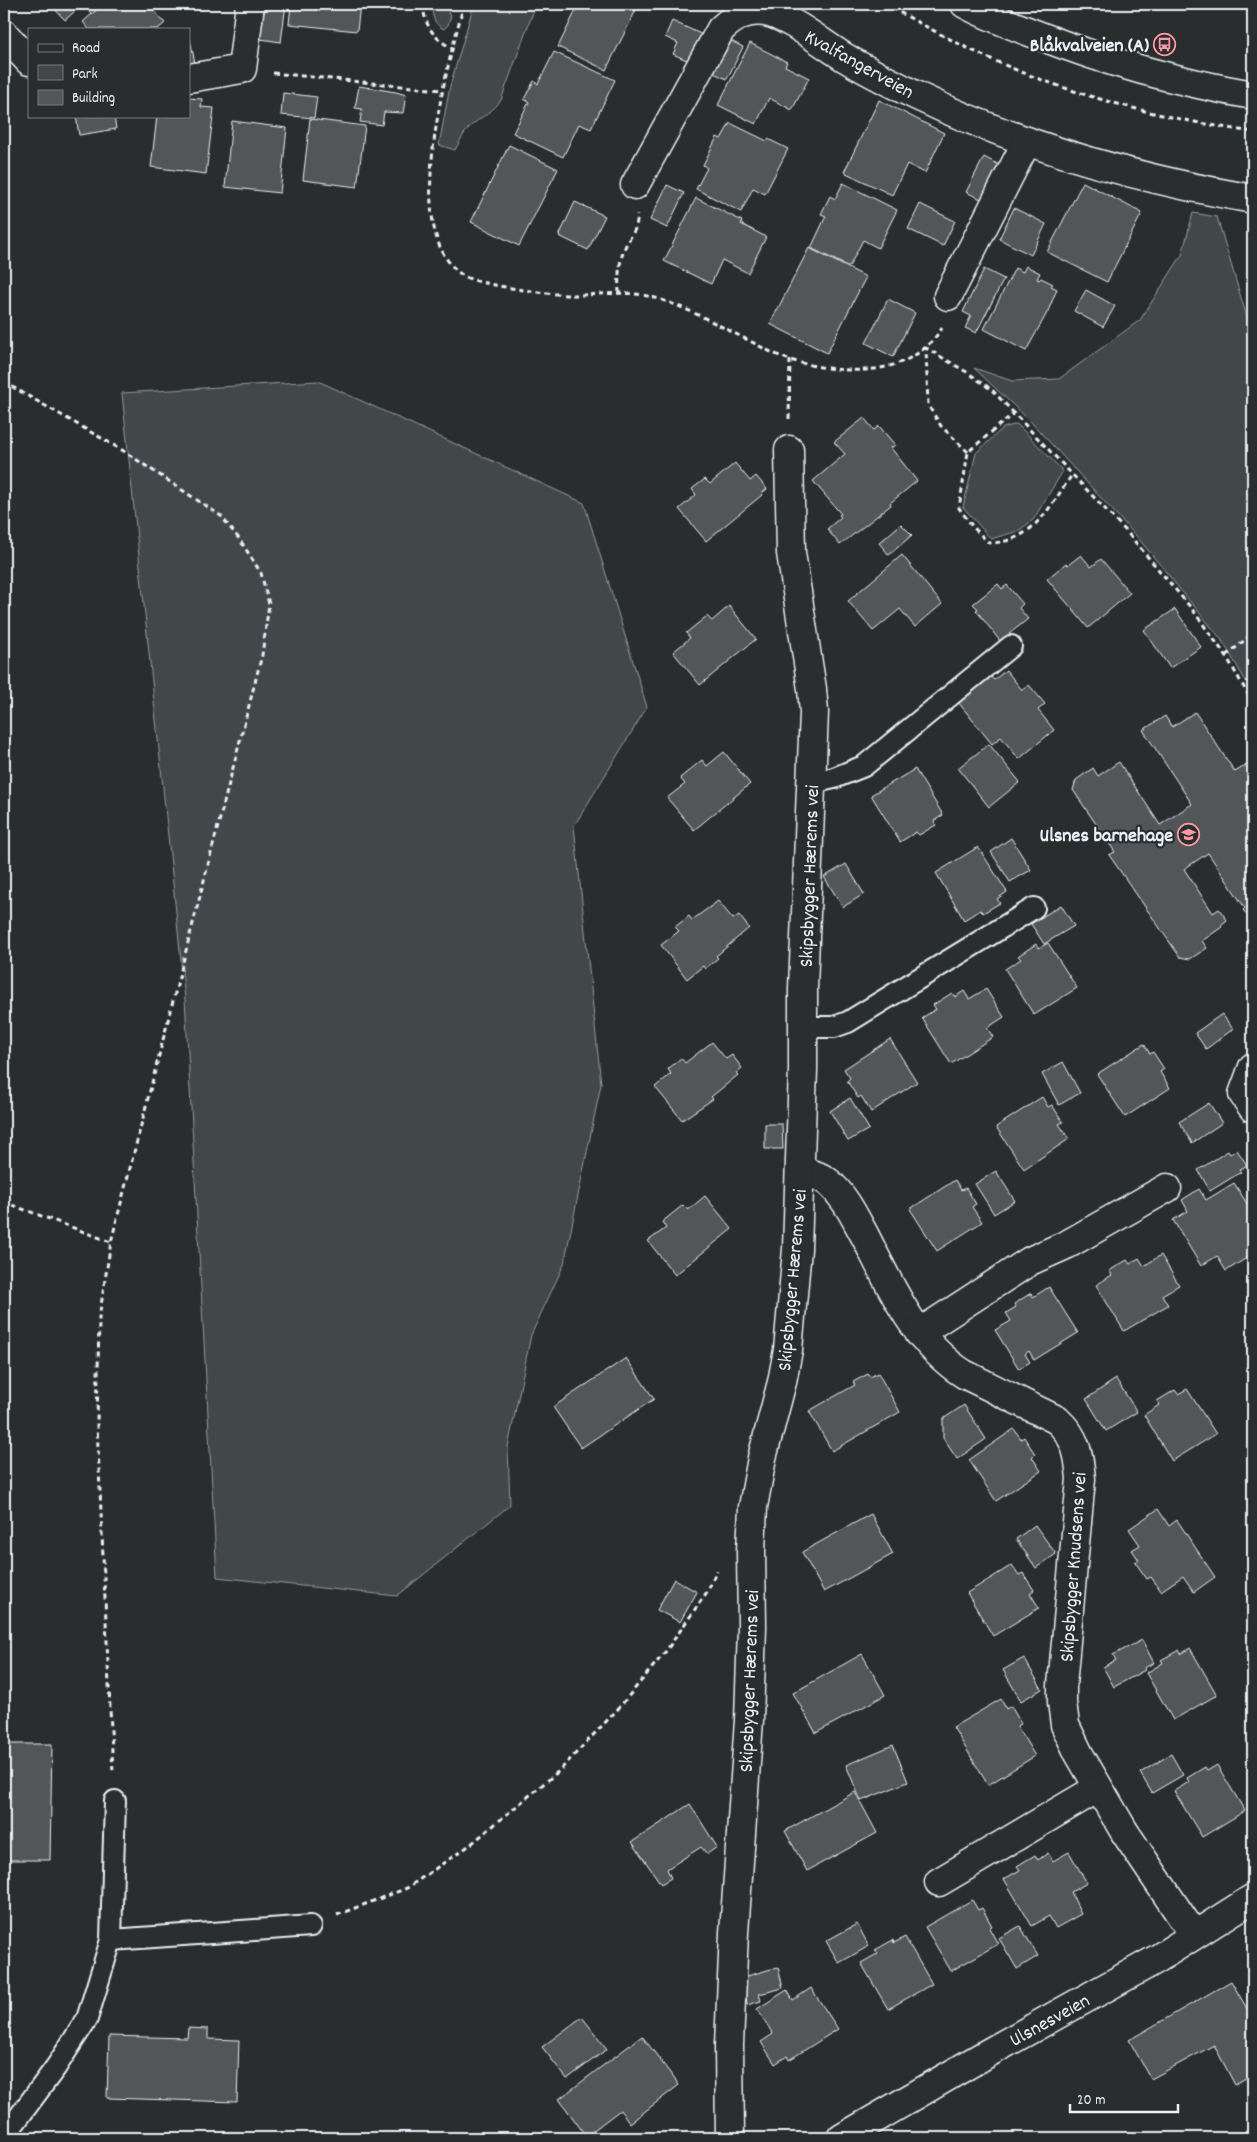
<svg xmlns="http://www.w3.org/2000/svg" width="1257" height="2142" font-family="Dekko,sans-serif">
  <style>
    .green { fill: #424648; stroke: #959ca0 }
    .building { fill: #535759; stroke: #e8f1f8 }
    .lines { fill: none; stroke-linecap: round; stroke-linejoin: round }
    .lane-casing { stroke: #e8f1f8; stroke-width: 24 }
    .street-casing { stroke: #e8f1f8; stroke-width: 31 }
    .secondary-casing { stroke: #e8f1f8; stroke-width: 31 }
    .path { stroke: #e8f1f8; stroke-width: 3; stroke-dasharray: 5 4; stroke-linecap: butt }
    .lane { stroke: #2a2d2e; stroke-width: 20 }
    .street { stroke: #2a2d2e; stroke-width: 28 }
    .secondary { stroke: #2a2d2e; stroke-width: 28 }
    .labels { text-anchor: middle; stroke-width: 4.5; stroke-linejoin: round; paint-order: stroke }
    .poi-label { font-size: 20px; font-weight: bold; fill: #e8f1f8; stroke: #2a2d2e; text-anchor: end }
    .street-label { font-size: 20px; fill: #e8f1f8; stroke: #2a2d2e }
  </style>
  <rect width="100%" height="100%" fill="#2a2d2e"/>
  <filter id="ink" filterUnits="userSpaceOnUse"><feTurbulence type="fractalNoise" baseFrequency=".02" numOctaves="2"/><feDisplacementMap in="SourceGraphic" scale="10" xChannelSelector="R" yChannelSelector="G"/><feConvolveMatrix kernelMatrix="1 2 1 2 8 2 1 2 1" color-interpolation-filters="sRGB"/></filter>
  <g filter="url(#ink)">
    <g class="green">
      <path d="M432,4H451L448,14L451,15L448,25L444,29C433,24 432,15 432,4Z"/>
      <path d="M474,4H536L501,100C494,110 486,114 477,121C466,128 461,139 455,150L439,145L450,86Z"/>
      <path d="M1193,213L1217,217L1253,338V693L1221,639L1138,538L1030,421L974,368L1012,381L1059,379L1140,320L1182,255Z"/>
      <path d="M318,381L584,503L647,707L574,826L601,1084L564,1264L531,1335L508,1447L510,1505L397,1596L217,1577L185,999L122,393Z"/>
      <path d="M1017,424L1063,471L1033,520L1018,531L991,539L963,507L976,453L1003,428Z"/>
    </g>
    <g class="building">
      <path d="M50,4H83L65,20Z"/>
      <path d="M83,4H103L92,14Z"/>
      <path d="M103,4H147L165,23L158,29H89L83,22Z"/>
      <path d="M265,4H286L281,42L260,39Z"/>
      <path d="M291,4H360L357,31L289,24Z"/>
      <path d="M579,4H639L606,70L558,47Z"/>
      <path d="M672,21L703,35L691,62L673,54L678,43L665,37Z"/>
      <path d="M725,38L743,47L727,79L709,71Z"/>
      <path d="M190,39L195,63L189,64V40Z"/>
      <path d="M750,43L787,62L785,66L809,78L792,110L769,98L756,124L718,105Z"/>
      <path d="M554,52L615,80L591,129L579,124L563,157L513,133L529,102L524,99L534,81L538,84Z"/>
      <path d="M359,86L396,92L406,95L403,113L384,112L382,125L360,122L362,109L355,108Z"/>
      <path d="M283,93L317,97L314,118L281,115Z"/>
      <path d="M189,98L202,99L201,107L214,108L206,174L151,167L157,116H189Z"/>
      <path d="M879,100L944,133L925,173L907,164L892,195L844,172Z"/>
      <path d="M76,116H114L116,129L79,135Z"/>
      <path d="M310,119L365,126L357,187L303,180Z"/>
      <path d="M232,121L287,128L280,193L225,187Z"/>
      <path d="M730,123L767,141L768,139L788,149L765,194L753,188L741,212L696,189L707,168L703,165L717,137L721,139Z"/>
      <path d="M509,145L558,169L519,246L471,222Z"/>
      <path d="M984,157L1003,167L985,201L966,192Z"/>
      <path d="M1083,182L1142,213L1107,282L1047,252Z"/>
      <path d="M843,183L897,210L878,248L863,240L849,267L811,248L826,216L821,214L830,196L835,199Z"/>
      <path d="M667,185L684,193L667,228L650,220Z"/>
      <path d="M696,198L742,221L741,224L766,237L748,273L722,260L711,284L664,261Z"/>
      <path d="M575,202L605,216L588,250L559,236Z"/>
      <path d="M920,204L955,221L943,246L908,229Z"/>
      <path d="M1014,208L1046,224L1031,255L999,239Z"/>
      <path d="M809,248L866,277L827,353L770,324Z"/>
      <path d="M1026,266L1040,273L1037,279L1039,280L1041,278L1053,284L1051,286L1057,289L1048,311L1026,351L984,329L1015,268L1023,272Z"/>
      <path d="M984,269L1004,279L976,333L965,328L971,316L963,312Z"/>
      <path d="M1086,290L1115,306L1103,327L1074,311Z"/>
      <path d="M888,299L915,313L893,357L866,343Z"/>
      <path d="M864,418L874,430L879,426L895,445L891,448L917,481L890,503L891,505L840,545L827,529L841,517L839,515L841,514L813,481L845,454L834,442Z"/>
      <path d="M735,463L750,481L756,476L767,489L761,494L762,495L706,541L679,509L696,495L692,489L705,479L710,484Z"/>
      <path d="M901,524L912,535L889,555L879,543Z"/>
      <path d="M902,555L942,604L915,627L900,609L873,631L848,601Z"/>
      <path d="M1081,555L1091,567L1101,559L1130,593L1088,628L1047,579L1066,563L1068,565Z"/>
      <path d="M998,584L1002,589L1007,585L1023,604L1019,608L1028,619L1000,641L976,610L978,609L973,604Z"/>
      <path d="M729,606L756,639L700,685L673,652L690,638L686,633L707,616L712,621Z"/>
      <path d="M1175,609L1201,647L1170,668L1144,630Z"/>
      <path d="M1006,670L1022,690L1029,685L1045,704L1038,710L1054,730L1019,759L1001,737L992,744L958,702L990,676L994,680Z"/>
      <path d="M1195,712L1235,772L1253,761V820L1252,821L1253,824V920H1251L1243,910L1245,908L1208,853L1184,869L1213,913L1219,909L1227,920L1221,925L1222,927L1202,941L1207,948L1190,959L1180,957L1109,855L1115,852L1073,790L1076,780L1093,768L1098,776L1119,762L1160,825L1192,804L1143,730L1165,716L1172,727Z"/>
      <path d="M989,744L1020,782L989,807L958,768Z"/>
      <path d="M724,752L750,784L694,830L667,798L685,784L680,778L702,760L707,766Z"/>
      <path d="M915,769L943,815L934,821L936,825L919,835L916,832L900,842L871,795Z"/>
      <path d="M1011,838L1031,870L1010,882L991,852Z"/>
      <path d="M978,847L1007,892L997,899L1000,903L983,913L980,910L964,920L936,873Z"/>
      <path d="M846,864L864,894L843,907L824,877Z"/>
      <path d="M718,901L733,919L739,915L749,928L716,956L718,958L705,969L703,966L687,979L661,945L679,931L675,927L689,916L692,920Z"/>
      <path d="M1061,905L1074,926L1044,944L1031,924Z"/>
      <path d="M1048,943L1077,988L1034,1015L1005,969L1021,959L1018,956L1036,944L1039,948Z"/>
      <path d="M986,989L1004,1017L987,1028L993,1037L951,1064L922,1018L936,1009L933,1005L952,993L955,997L964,991L969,999Z"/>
      <path d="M1222,1014L1233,1029L1206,1049L1195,1033Z"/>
      <path d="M890,1039L917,1082L871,1112L861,1096L858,1098L847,1081L850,1078L844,1069Z"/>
      <path d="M712,1042L726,1059L732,1055L742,1068L736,1073L738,1075L711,1097L713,1099L682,1120L655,1087L671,1074L668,1069L681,1058L685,1063Z"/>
      <path d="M1144,1044L1150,1054L1153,1052L1164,1069L1160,1072L1170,1088L1125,1117L1097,1074Z"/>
      <path d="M1063,1062L1080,1093L1059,1105L1042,1074Z"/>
      <path d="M1042,1097L1048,1107L1052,1105L1063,1122L1059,1124L1069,1139L1024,1169L996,1127Z"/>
      <path d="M850,1098L869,1129L848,1141L830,1111Z"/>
      <path d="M1209,1103L1222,1123L1192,1143L1179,1122Z"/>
      <path d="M765,1124H782L783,1149H765Z"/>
      <path d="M1237,1150L1247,1165L1239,1170L1241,1172L1210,1191L1198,1170L1228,1151L1230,1154Z"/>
      <path d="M996,1171L1015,1201L994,1214L975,1184Z"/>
      <path d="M955,1180L961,1190L966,1188L976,1204L972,1207L982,1222L937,1251L910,1209Z"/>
      <path d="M1234,1183L1253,1213V1254L1226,1271L1217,1256L1201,1266L1173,1220L1188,1211L1182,1200L1199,1189L1206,1200Z"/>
      <path d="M705,1196L732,1229L675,1275L648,1241L666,1228L662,1222L683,1205L688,1210Z"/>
      <path d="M1161,1255L1179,1285L1162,1295L1168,1305L1124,1331L1096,1285L1112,1275L1109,1271L1127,1260L1130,1264L1139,1258L1144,1266Z"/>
      <path d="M1049,1287L1078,1333L1034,1360L1029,1351L1025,1354L1030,1362L1019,1369L995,1330L1011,1321L1006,1313L1016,1307L1014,1304L1031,1293L1033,1297Z"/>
      <path d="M626,1358L654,1399L581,1448L553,1407Z"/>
      <path d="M878,1373L900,1412L832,1451L809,1411L855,1385L853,1382L868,1374L870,1377Z"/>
      <path d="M1116,1379L1137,1412L1106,1431L1086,1399Z"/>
      <path d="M1187,1389L1216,1434L1172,1461L1144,1415L1159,1405L1157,1401L1175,1390L1178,1394Z"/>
      <path d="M964,1405L986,1439L957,1459L943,1438V1419Z"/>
      <path d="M1014,1429L1021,1439L1024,1437L1035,1454L1032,1457L1041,1471L996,1501L969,1460Z"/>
      <path d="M1158,1509L1169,1526L1177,1520L1215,1577L1194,1592L1183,1576L1161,1591L1151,1577L1147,1579L1135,1562L1139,1560L1132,1550L1140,1545L1129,1529Z"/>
      <path d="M871,1514L893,1554L824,1592L802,1552Z"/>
      <path d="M1035,1525L1056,1554L1036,1568L1016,1539Z"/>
      <path d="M1012,1565L1019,1575L1023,1573L1034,1590L1030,1593L1039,1608L993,1636L967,1593Z"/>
      <path d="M674,1579L697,1592L680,1622L657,1610Z"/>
      <path d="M1142,1640L1154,1663L1144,1668L1145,1670L1114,1687L1103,1667L1116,1660L1113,1655Z"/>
      <path d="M1190,1648L1217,1695L1173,1720L1146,1673L1163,1663L1161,1660L1179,1650L1181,1654Z"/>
      <path d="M862,1654L885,1695L816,1733L793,1693Z"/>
      <path d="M1024,1658L1042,1689L1021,1701L1003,1670Z"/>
      <path d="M1001,1699L1006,1709L1011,1706L1021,1724L1017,1726L1035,1756L988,1785L953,1727Z"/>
      <path d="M4,1744H52L50,1860H4Z"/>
      <path d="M893,1745L908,1782L861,1801L846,1765Z"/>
      <path d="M1171,1754L1183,1775L1152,1793L1140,1773Z"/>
      <path d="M1217,1765L1245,1811L1202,1837L1174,1791L1189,1782L1187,1778L1205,1767L1207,1771Z"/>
      <path d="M855,1792L877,1833L807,1871L785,1831Z"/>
      <path d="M690,1804L717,1847L707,1854L701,1847L667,1869L671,1878L661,1884L632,1842Z"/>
      <path d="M1069,1852L1087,1883L1071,1892L1081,1914L1056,1928L1049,1916L1032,1926L1004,1879L1020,1870L1017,1866L1035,1855L1038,1860L1048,1853L1053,1861Z"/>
      <path d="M972,1900L978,1910L982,1908L992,1926L989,1928L998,1944L951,1971L925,1927Z"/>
      <path d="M857,1924L869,1946L839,1963L826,1941Z"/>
      <path d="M1020,1926L1038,1956L1017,1969L999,1938Z"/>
      <path d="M905,1937L932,1984L888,2009L861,1963L877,1954L875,1950L893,1940L894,1943Z"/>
      <path d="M778,1967L783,1988L759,1994L761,2001L747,2005L744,1977Z"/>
      <path d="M1231,1981L1253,2019V2075L1235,2085L1214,2045L1151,2079L1129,2040Z"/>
      <path d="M811,1988L838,2029L789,2060L787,2056L775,2064L761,2042L773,2034L757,2009L787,1990L793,2000Z"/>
      <path d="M582,2017L607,2049L567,2079L542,2047Z"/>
      <path d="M188,2028L208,2029V2039L239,2040L237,2102L107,2098L109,2036L187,2038Z"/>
      <path d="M642,2036L679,2085L630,2123L620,2110L586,2136L559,2099Z"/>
    </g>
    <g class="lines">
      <defs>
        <g id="lane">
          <path d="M812,783L834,778L864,766L1011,646"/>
          <path d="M803,1027H834L848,1022L1034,908"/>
          <path d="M111,1940L311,1926"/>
          <path d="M4,2137L56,2067L87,2019L111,1940L115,1801"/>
        </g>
        <g id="street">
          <path d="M4,34L29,61"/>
          <path d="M189,78L242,69L250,4"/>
          <path d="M635,185L721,29C734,17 747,9 765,12C788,16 823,44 844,57C867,71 893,84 917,96C1024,147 1137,179 1253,199"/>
          <path d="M948,296L1027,141"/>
          <path d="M1253,1067L1243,1094L1253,1108"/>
          <path d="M800,1171C810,1173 821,1176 828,1182C845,1196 855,1218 865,1236C891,1287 914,1342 964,1374L1057,1420C1076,1437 1079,1454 1081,1479L1062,1685V1702L1065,1725L1079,1754L1124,1831L1194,1935"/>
          <path d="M919,1333L1030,1261L1068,1244L1167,1188"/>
          <path d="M939,1882L1098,1788"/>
          <path d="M730,2138L729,2045L734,1933L749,1720L752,1627L751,1551L753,1507L762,1458L782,1382L788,1350L797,1249L803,1069V988L814,712L812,689L791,553L789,450"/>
        </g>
        <g id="secondary">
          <path d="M965,4C987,16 1011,25 1035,34C1106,62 1178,82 1253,95"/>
          <path d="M842,2138L988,2053L1157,1959L1253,1898"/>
        </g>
      </defs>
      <use href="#lane" class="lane-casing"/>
      <use href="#street" class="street-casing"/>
      <use href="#secondary" class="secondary-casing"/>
      <g class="path">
        <path d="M423,4C424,25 434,39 452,48"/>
        <path d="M464,4C448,64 409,203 446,258C450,264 456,271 462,275C477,285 548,294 568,295C595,296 621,290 648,296C684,305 717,325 750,341C763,348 776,355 790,360C844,375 908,380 942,328"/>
        <path d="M884,4C922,24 960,46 1000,63C1080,98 1167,119 1253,132"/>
        <path d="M273,73L441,90"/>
        <path d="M619,293C618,276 619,260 626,245C632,234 638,228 637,215"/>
        <path d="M4,382L122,450L221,516L240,540L261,573L269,604L262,655L111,1242L99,1318L97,1425L113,1773"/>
        <path d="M1015,412L968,452L959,508L973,527L989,543C1033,543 1050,506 1072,475"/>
        <path d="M789,419L790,359"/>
        <path d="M968,452L941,426L928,405L926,348L970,374L992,390L1125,530L1192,609L1226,656L1253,703"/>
        <path d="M1226,656L1253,633"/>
        <path d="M4,1202L111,1242"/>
        <path d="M337,1915L407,1888L470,1845L560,1770L617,1710L666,1651L707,1592L717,1571"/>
      </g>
      <use href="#lane" class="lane"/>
      <use href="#street" class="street"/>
      <use href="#secondary" class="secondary"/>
    </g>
  </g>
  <defs>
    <symbol id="bus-ring" viewBox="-11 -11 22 22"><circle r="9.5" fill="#2a2d2e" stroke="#ff9aa2" stroke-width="1.5"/><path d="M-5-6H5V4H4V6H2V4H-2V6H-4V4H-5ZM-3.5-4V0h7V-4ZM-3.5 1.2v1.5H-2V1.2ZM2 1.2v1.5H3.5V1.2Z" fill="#ff9aa2"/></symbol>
    <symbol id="school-ring" viewBox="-11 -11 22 22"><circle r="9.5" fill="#2a2d2e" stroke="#ff9aa2" stroke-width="1.5"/><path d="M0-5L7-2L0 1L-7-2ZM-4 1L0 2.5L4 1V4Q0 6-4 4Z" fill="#ff9aa2"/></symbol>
  </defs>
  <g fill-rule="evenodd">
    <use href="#bus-ring" x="1152" y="32" width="25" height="25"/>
    <use href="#school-ring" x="1176" y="822" width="25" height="25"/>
  </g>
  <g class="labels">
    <g class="poi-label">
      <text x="1149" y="51">Blåkvalveien (A)</text>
      <text x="1173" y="841">Ulsnes barnehage</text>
    </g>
    <g class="street-label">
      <text transform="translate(860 63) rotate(29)" y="7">Kvalfangerveien</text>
      <text transform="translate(808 876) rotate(-88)" y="7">Skipsbygger Hærems vei</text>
      <text transform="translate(791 1280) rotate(-85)" y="7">Skipsbygger Hærems vei</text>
      <text transform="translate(1072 1567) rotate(-86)" y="7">Skipsbygger Knudsens vei</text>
      <text transform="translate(748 1681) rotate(-88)" y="7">Skipsbygger Hærems vei</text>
      <text transform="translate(1049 2019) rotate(-29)" y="7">Ulsnesveien</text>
    </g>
  </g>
  <rect width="1257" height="2142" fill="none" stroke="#2a2d2e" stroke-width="20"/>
  <rect x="10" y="10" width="1237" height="2122" fill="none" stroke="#e8f1f8" stroke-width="2" filter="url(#ink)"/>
  <rect x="28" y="28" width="162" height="90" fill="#2a2d2e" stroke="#767b7f"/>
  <rect x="38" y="44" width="25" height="8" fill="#2a2d2e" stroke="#767b7f"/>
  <text x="72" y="52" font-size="15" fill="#e8f1f8">Road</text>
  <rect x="38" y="65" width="25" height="15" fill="#424648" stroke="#767b7f"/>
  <text x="72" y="78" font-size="15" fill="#e8f1f8">Park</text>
  <rect x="38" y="90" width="25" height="15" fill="#535759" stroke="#767b7f"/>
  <text x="72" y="102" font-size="15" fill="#e8f1f8">Building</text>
  <path d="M1070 2104v8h108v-8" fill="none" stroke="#e8f1f8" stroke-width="2.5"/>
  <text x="1077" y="2104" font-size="15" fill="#e8f1f8" stroke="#2a2d2e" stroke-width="4" paint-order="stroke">20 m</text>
</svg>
